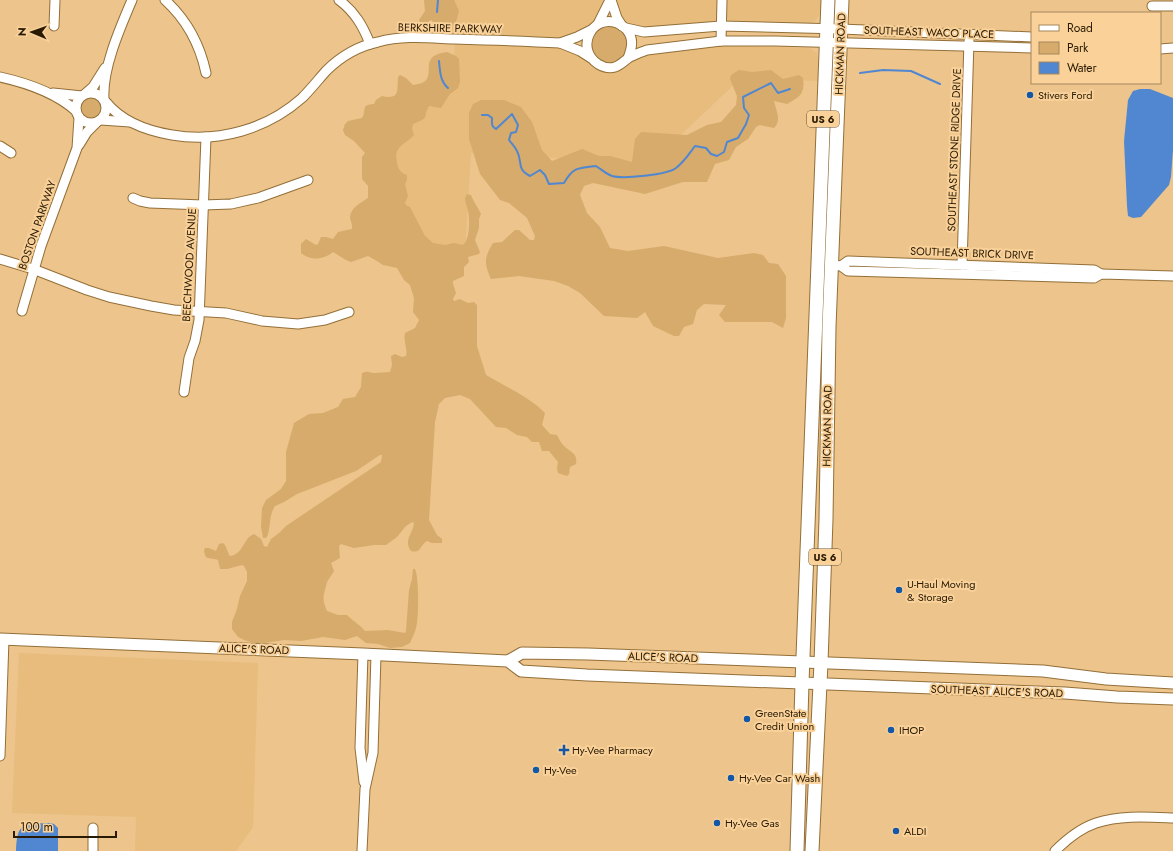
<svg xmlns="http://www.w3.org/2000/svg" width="1173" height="851" font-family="Jost,sans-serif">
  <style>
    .built { fill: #e7bc7c }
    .green { fill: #d7ab6b }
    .water { fill: #5087d0 }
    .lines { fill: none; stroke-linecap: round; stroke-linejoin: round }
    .stream { stroke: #5087d0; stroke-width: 2 }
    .minor-casing { stroke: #936f38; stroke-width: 11 }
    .major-casing { stroke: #936f38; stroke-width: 13 }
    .highway-casing { stroke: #936f38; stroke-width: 15 }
    .minor { stroke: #fff; stroke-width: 9 }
    .major { stroke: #fff; stroke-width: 11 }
    .highway { stroke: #fff; stroke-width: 13 }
    .poi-dot { fill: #1357a7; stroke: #f9d199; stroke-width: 1.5 }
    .labels { text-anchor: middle; stroke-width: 4; stroke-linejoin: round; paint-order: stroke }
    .shield { fill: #f9d199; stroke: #675130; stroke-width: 1 }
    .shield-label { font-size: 10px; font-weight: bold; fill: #281a03 }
    .street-label { font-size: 11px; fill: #281a03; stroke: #f9d199 }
    .poi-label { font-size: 11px; fill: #281a03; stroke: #f9d199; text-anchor: start }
  </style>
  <rect width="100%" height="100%" fill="#ecc48c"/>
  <g class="built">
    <path d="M441,0H606L596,20L582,32L562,38L557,39L440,35Z"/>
    <path d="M616,0H718V16L714,22L637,29L624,22L616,5Z"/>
    <path d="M727,0H821L820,14L816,20L808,25L730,22L726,17Z"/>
    <path d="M455,43L560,47L584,58L598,68L639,55L719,45L809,48L817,53L818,61V81L741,78L650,164L471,153L465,251L408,250L387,129L453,74Z"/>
    <path d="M19,653L258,663L253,827L236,851H135L136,817L12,813Z"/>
  </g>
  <g class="green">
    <path d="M424,0H454L459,11L455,25L448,29L439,26L431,20L425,24L420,22L419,20L425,11Z"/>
    <circle cx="609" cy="45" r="19"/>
    <path d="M447,52L456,56L459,59L460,82L458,88L450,94L441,108L429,106C422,119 431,117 413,124L412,129L414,135C405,145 393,146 397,163C398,169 401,173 407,175V180L405,184L408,196L405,203L406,205L410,207L425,236L433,243L445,245L454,243L463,245C470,239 470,219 468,211C467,206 465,203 465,198L467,194L471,195C474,203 478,207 481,214L479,219V228L475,240L480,252L479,254L468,257L469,262L464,267V276L453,281V284L456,293L453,299L454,301L460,299L468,303L474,302L477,305V346L486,375C506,387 528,396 545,413L542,425L550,434L557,435C559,439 561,443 564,446C570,452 578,453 576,464L570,467L569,474L567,476L558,473L557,468L558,462L549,451H542L539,442H532L527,437L517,435L506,428L496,427L470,399L460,395L445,398L439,404L435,422L429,520L437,535L442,539V543H432L427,541C420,545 421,554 411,551C403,540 413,534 414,523L412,522L406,526L397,537L386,545H374L354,548L341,544L339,546L340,558L331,563L334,571C332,575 329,578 327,582C324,595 321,598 327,611L338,615H347C353,621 360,625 365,631L388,630L405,633L406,631L409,590L412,579L413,569H415C419,577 419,618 416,628C415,633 412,638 410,643L402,647L390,648L378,644L366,643L357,636L345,640L323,637L301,641L284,640L258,644L244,640L238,637L232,629V622L237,609L240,596L247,581V572L244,566L242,565L227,569H220L218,560C211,557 205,562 204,550L205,548H209L216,551L219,544L223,543C227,546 227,552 230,556C244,554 243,538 254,534L261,539L264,546L267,547L271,539L279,533L286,526L381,462L382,455H380L356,471L297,494L284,502L275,506C268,516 271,533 266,538H263L261,527L262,508L266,500L281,489L286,481V452L294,423L309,414L323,413L338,407L343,399L355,397L361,387L362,373C369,370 369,373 376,373C380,373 385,372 390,372L392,365L391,356L395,354L402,357L406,356C408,348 403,342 405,333L415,328L419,320L413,312L414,298L410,285L404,280L397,268L383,265L377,261L368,256L351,262L346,260L333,252C323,260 311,261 301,253V244L306,239L316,245L318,244L321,237H326L333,239L338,232L352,229C353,224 350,221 350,217C351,207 361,203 368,198V186L362,179V157L365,153L354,141L345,135L343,130L345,124L348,121L362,118C367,110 360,105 374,104L376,100L382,96C400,100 397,91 398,77L400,75L406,78L413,85C416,84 420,84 422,83C438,76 416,56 447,52Z"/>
    <path d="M739,70L752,72L771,70L783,79L799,75L803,78C805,94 800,97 787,104L774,101C776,111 782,120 774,128L760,125L756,127L748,139L736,147L729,160L715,164L707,182H683L645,194L593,183L584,186L580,195L587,213L600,227L610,248L628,251L664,246L718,258L754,253L763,255L769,263L778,264L786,276V318L783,328L772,322H725L719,315L726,305L704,304L697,310L693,324L684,327L679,336H674L653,326L645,312L637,318L604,316L580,293L568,286L554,281L519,276L491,279C484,263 484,258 493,243L502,242L515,230H519L530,240H534L535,236L527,218L509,203L500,200L480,174L469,139V113L473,104L481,100H504L521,107L532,122L542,150L552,161L582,149L599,156H610L632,162L635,139L641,132L687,135L707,125L721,122L736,105L737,96L730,79L731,75Z"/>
    <circle cx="91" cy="108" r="10"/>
  </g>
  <g class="water">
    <path d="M1140,89H1150L1173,98V150L1171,177L1169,185L1141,217L1133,218L1128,216L1127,206L1124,141L1128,100L1133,91Z"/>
    <path d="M49,823L54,824L58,828V851H16C17,822 23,824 49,823Z"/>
  </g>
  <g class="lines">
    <g class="stream">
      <path d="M437,12L438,0"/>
      <path d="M439,61C440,71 440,81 448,88"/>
      <path d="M860,73L883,70L911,71L940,84"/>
      <path d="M482,115H488L492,118C492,124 491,126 496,129L512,114L518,125L516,132L511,133L509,140C512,144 515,147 517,151C523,162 516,169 530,176L540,170L545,175L549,184L564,183C573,167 578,168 596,166C601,169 606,174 612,176C623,179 667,175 676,168C684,162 689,154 695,146L706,148L711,154L717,156L724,152L727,142L738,138L746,124L749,115L744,108L743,97L771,83L778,93L790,89"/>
    </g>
    <defs>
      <g id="minor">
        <path d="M165,0C187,20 200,45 206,73"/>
        <path d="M339,0C355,12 363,26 370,44"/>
        <path d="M611,0L617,18L622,26"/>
        <path d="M1152,6H1173"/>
        <path d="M598,24L610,0"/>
        <path d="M54,26L55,0"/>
        <path d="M626,28L644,32L721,26L841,29L1032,37"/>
        <path d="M721,41L722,0"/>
        <path d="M560,43L580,51L591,58"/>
        <path d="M1160,49L1173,48"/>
        <path d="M628,58C632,48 634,39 627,30C624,26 621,25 617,23C591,14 575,49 598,64C603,67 609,69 615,67C621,65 625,60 630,57C636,54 641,52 647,50L721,41H775L1032,48"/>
        <path d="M0,77C27,83 55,92 76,111"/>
        <circle cx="91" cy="108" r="15"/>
        <path d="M53,93L82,96"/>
        <path d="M85,94L93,87L105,68"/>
        <path d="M104,99C102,69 120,28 132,0"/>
        <path d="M106,102C122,122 148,131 172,135C219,143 267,129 302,98C311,89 318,80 326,71C340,57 359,46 378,42C403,35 429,38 454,39C489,40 524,41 560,43L577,37L591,30"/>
        <path d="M101,120L130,122"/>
        <path d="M79,145L87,132L97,122"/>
        <path d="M0,146L11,153"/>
        <path d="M133,198L140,201L150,203L203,205L231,204L258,198L308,180"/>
        <path d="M0,259L33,269L87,290L109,297L151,306L174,310L226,313L262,321L298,324L325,320L349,312"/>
        <path d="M832,265L841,266L848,271L1094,278L1101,274L1173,276"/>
        <path d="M962,265L969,41"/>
        <path d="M841,266L848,261L1094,270L1101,274"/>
        <path d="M22,311L41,246L77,148L79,118"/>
        <path d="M184,392L189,358L195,341L199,320L206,137"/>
        <path d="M363,654L360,748L364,782"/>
        <path d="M0,756L4,639"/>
        <path d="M93,851V828"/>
        <path d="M362,851L365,789L373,753L376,655"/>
        <path d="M1055,851C1066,840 1081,828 1096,823C1120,815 1148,817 1173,818"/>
      </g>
      <g id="major">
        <path d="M0,639L363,654L508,661L521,671L587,675L1065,693L1117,697L1173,699"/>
        <path d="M508,661L522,653L588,654L1043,671L1106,679L1173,683"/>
      </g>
      <g id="highway">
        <path d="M797,851L802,683L828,0"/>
        <path d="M812,851L821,663L826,519L829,327L842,0"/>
      </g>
    </defs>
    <use href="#minor" class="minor-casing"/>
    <use href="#major" class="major-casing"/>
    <use href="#highway" class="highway-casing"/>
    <use href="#minor" class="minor"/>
    <use href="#major" class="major"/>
    <use href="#highway" class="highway"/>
  </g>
  <g class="poi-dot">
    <circle cx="1030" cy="95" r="4"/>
    <circle cx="899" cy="590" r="4"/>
    <circle cx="747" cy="719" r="4"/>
    <circle cx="891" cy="730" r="4"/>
    <path d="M562 744h4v4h4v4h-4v4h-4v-4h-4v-4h4z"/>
    <circle cx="536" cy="770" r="4"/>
    <circle cx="731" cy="778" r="4"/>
    <circle cx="717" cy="823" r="4"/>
    <circle cx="896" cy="831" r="4"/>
  </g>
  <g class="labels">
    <g class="shield">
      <rect x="807" y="111" width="32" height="16" rx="3"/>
      <rect x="809" y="549" width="32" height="16" rx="3"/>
    </g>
    <g class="shield-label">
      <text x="823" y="123">US 6</text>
      <text x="825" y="561">US 6</text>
    </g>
    <g class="street-label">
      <text transform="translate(450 28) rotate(1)" y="4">BERKSHIRE PARKWAY</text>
      <text transform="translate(929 32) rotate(2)" y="4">SOUTHEAST WACO PLACE</text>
      <text transform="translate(840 54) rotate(-88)" y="4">HICKMAN ROAD</text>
      <text transform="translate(954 150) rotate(-88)" y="4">SOUTHEAST STONE RIDGE DRIVE</text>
      <text transform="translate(37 225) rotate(-71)" y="4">BOSTON PARKWAY</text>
      <text transform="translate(972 253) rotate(2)" y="4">SOUTHEAST BRICK DRIVE</text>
      <text transform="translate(189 265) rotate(-87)" y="4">BEECHWOOD AVENUE</text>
      <text transform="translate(827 426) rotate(-89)" y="4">HICKMAN ROAD</text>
      <text transform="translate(254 649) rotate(2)" y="4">ALICE'S ROAD</text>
      <text transform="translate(663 657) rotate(2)" y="4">ALICE'S ROAD</text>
      <text transform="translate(997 691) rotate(2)" y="4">SOUTHEAST ALICE'S ROAD</text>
    </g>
    <g class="poi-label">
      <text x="1038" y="99">Stivers Ford</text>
      <text x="907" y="588">U-Haul Moving<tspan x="907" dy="13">&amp; Storage</tspan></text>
      <text x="755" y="717">GreenState<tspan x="755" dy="13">Credit Union</tspan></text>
      <text x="899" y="734">IHOP</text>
      <text x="572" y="754">Hy-Vee Pharmacy</text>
      <text x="544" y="774">Hy-Vee</text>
      <text x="739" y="782">Hy-Vee Car Wash</text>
      <text x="725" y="827">Hy-Vee Gas</text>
      <text x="904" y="835">ALDI</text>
    </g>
  </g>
  <rect x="1031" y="12" width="130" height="72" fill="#f9d199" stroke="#a5885d"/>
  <rect x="1039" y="25" width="20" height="6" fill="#ffffff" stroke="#a5885d"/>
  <text x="1067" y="32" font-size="12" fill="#281a03">Road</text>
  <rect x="1039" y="42" width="20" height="12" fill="#d7ab6b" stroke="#a5885d"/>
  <text x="1067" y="52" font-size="12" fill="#281a03">Park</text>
  <rect x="1039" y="62" width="20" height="12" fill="#5087d0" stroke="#a5885d"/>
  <text x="1067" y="72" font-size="12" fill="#281a03">Water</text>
  <g transform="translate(32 32) rotate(272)" stroke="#f9d199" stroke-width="3" paint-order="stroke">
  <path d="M0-3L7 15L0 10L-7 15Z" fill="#281a03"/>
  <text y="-6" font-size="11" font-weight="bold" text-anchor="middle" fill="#281a03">N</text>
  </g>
  <path d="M14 831v6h102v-6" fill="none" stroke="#281a03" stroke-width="2"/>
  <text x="20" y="831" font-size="12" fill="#281a03" stroke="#f9d199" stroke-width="3" paint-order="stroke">100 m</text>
</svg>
